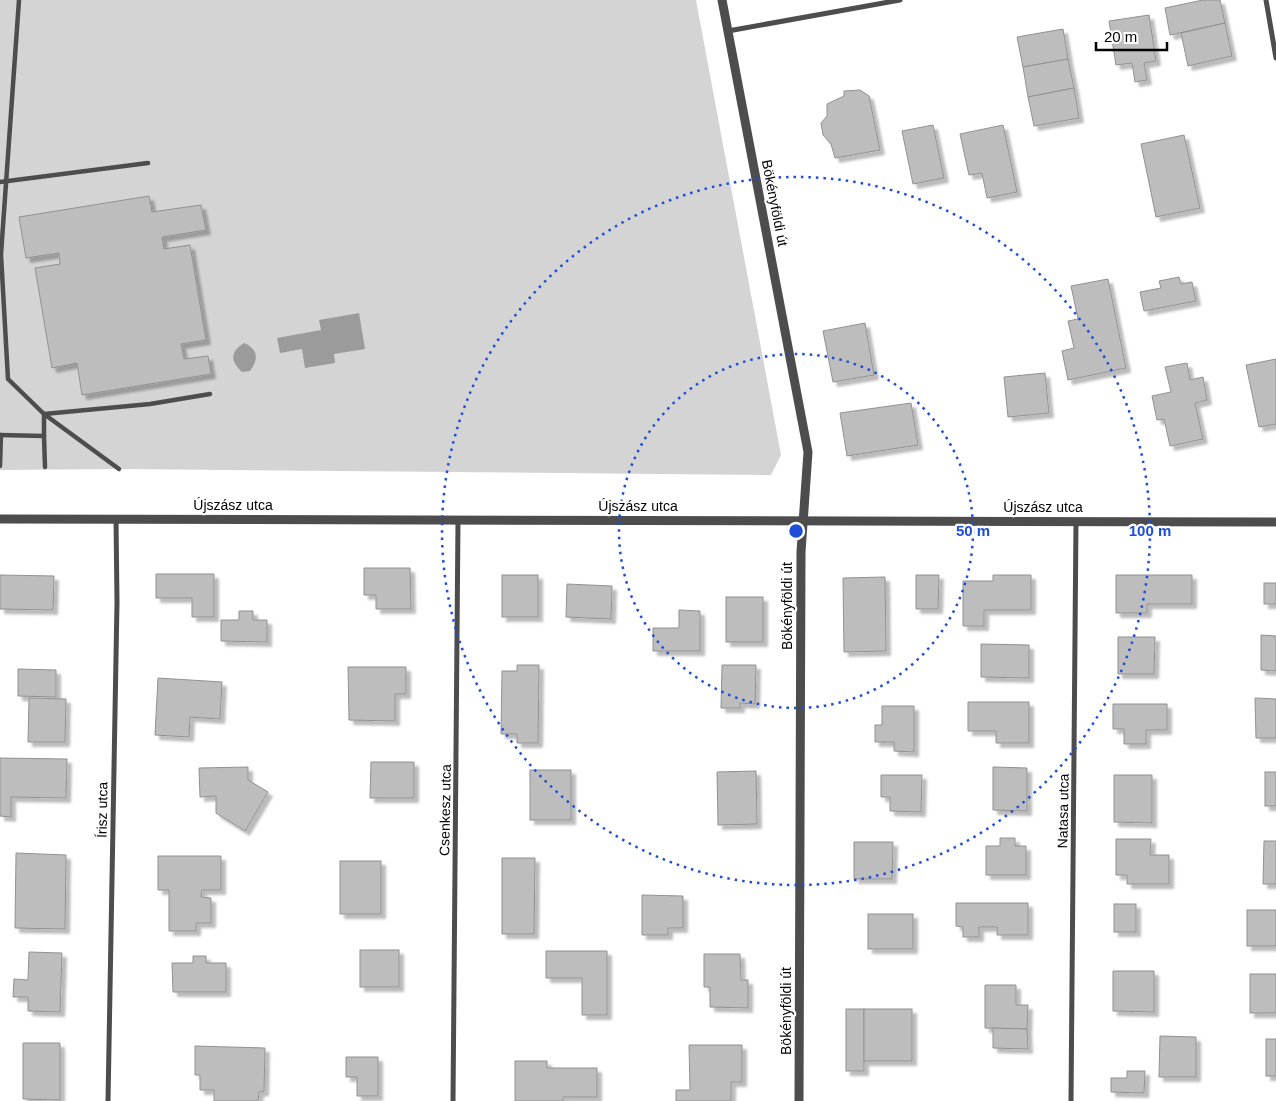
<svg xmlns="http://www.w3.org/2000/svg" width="1276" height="1101" font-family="Helvetica,sans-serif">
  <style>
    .green { fill: #d4d4d4 }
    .water { fill: #9b9b9b }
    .building { fill: #bdbdbd; stroke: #919191; filter: url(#shadow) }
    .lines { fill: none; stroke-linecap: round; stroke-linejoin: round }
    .pedestrian { stroke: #4d4d4d; stroke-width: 4.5 }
    .minor { stroke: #4d4d4d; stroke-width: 5 }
    .tertiary { stroke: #4d4d4d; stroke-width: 9 }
    .ring { fill: none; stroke: #1d4ed8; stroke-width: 2.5; stroke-dasharray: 2.5 5 }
    .labels { text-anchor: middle; stroke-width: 4.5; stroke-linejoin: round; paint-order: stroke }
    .street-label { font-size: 14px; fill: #000; stroke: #fff }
    .centre { fill: #1d4ed8; stroke: #fff; stroke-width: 2.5 }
    .ring-label { font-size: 15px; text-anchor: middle; font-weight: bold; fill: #1d4ed8; stroke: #fff; stroke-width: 4.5; stroke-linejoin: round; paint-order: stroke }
  </style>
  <defs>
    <filter id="shadow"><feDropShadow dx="4.5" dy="4.5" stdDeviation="1" flood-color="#0004"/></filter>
  </defs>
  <rect width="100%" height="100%" fill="#fff"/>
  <path class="green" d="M0,0H696L781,455L771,475L119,469L0,470Z"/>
  <g class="water">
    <path d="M359,313L365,349L334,354L335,363L305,368L302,349L280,353L277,338L321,330L319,320Z"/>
    <path d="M244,343C258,349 259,359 250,371L242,372C230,361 230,352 244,343Z"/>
  </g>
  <g class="building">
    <path d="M1203,0H1220L1225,23L1170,35L1165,8Z"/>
    <path d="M1149,15L1156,61L1144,63L1147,80L1135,82L1132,63L1116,65L1109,21Z"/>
    <path d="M1225,23L1232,56L1188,66L1181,33Z"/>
    <path d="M1063,29L1068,59L1023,67L1017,37Z"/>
    <path d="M1068,59L1074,88L1028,97L1023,67Z"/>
    <path d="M1074,88L1079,118L1034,126L1028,97Z"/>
    <path d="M860,90L869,96L880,150L835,158L831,144L823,135L821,123L827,116V104L844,96V91Z"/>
    <path d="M933,125L944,178L913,184L902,131Z"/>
    <path d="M1003,125L1017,192L987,198L982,173L969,175L960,134Z"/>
    <path d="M1184,135L1200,208L1156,217L1141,144Z"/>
    <path d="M149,196L152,212L201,205L206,230L162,237L164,249L190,245L206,340L181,344L184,359L208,356L211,374L82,395L77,363L52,368L35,268L60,264L59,253L26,258L19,217Z"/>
    <path d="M1179,277L1181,284L1192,282L1196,301L1144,311L1140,292L1161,288L1159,281Z"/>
    <path d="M1108,279L1126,368L1068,380L1062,351L1074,348L1068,321L1078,319L1071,286Z"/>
    <path d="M865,323L874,375L833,382L823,331Z"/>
    <path d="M1276,359V424L1259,427L1246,365Z"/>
    <path d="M1187,363L1190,380L1203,377L1207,400L1195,403L1203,439L1170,446L1164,419L1157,420L1152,396L1171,392L1165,367Z"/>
    <path d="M1045,373L1049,413L1008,417L1004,377Z"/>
    <path d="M911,403L918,445L847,456L840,413Z"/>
    <path d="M364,568H410L411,609H376V595H364Z"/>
    <path d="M156,574H214V617H192V598H156Z"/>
    <path d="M0,575L54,576L53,610L0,609Z"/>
    <rect x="502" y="575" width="36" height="42"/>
    <path d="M916,575H939L938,609H916Z"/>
    <path d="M993,575H1031V610H984V626H963V581H993Z"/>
    <path d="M1116,575H1192V604H1147V613H1116Z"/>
    <path d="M885,577L886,651L844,652L843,578Z"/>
    <rect x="1264" y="583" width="12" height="21"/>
    <path d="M567,584L612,586L611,619L566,617Z"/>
    <rect x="726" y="597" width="37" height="45"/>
    <path d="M679,610L700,611V651H653V628H679Z"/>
    <path d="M239,611H253V620H267V642L221,641V620H239Z"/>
    <path d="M1261,635L1276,636V671L1261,670Z"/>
    <path d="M1118,637H1155L1154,674H1118Z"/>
    <path d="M981,644L1029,645V678L981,677Z"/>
    <path d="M517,665H539L538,743H517V734H501L502,671H517Z"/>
    <path d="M722,665H756L755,704L740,703V708H721Z"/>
    <path d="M348,667H406V694H395V721L349,720Z"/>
    <path d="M18,669L56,670V697L18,696Z"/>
    <path d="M158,678L222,682L220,719L190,717L189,737L155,735Z"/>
    <path d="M29,698L66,699L65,742H28Z"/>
    <path d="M1255,698L1276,699V738H1256Z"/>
    <path d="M968,702H1029V743H996V731H968Z"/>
    <path d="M1113,704H1167V730H1146V744H1124V729H1113Z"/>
    <path d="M882,706H914V752L894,751V742H875V725H882Z"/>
    <path d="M0,758L67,759L66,798L11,797V817L0,816Z"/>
    <path d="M371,762H414V798H370Z"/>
    <path d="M248,767V780L268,792L245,831L216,813V796L200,797L199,768Z"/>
    <path d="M993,767L1027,768V811L993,810Z"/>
    <rect x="530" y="770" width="41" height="50"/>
    <path d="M756,771L757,824L718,825L717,772Z"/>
    <rect x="1265" y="772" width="11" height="34"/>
    <path d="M881,775H922L921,812L890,811V797H881Z"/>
    <path d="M1114,775H1152V823L1114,822Z"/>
    <path d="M1000,838H1015V846H1026V875H986V846H1000Z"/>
    <path d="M1116,839H1151L1150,855H1169V884H1127V875H1116Z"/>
    <path d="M1264,841H1276V884H1263Z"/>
    <path d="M854,842H893L892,879H854Z"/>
    <path d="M16,853L66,855L65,929L15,928Z"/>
    <path d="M158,856H221V890H202L201,897L211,898V923H196V931H169V890H158Z"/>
    <path d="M502,858H535L534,934H502Z"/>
    <rect x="340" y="861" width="41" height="53"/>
    <path d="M642,895L683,896V928H668V935H642Z"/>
    <path d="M956,903H1028V935H997V927H979V937H963V927L956,926Z"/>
    <rect x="1114" y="904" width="22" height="28"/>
    <rect x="1247" y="910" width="29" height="36"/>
    <rect x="868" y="914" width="45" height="35"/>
    <rect x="360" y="950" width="39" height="37"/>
    <path d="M546,951H607V1015H582V978H546Z"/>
    <path d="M29,952L62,953L60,1012L28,1011V997H13L14,979L28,980Z"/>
    <path d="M704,954H740L741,980H748V1008L710,1007V987H704Z"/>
    <path d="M193,956H206V963H226V992H173L172,963H193Z"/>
    <path d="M1113,971H1154V1012L1113,1011Z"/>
    <rect x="1250" y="974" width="26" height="39"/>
    <path d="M985,985H1016V1005H1028L1027,1029L985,1028Z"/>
    <rect x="846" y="1009" width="18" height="62"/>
    <rect x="864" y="1009" width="48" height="52"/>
    <path d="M993,1028L1027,1029L1028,1049L993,1048Z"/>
    <path d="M1160,1036L1196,1037V1077H1159Z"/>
    <rect x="1266" y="1039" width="10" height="37"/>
    <path d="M23,1043H60V1100L23,1099Z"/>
    <path d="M689,1045H742V1082H731V1101H676V1090H690Z"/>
    <path d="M195,1046L265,1048L264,1091L259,1092L258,1101H214V1090H200V1075H195Z"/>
    <path d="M346,1057H378V1096H357V1077H346Z"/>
    <path d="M515,1061H547V1068H597V1097H563V1101H515Z"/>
    <path d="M1127,1071H1145L1144,1093L1111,1092V1078H1127Z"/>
  </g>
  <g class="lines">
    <g class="pedestrian">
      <path d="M0,182L148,163"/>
      <path d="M1,254L19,0"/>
      <path d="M1,255L8,379L44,414L150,404L210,394"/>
      <path d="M44,414L119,469"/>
      <path d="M0,435L44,436V414"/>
      <path d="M44,436L45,467"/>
      <path d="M0,466L1,435"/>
    </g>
    <g class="minor">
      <path d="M1266,0L1276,58"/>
      <path d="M728,31L900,0"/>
      <path d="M108,1101L117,602L116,519"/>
      <path d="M453,1101L458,520"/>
      <path d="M1071,1101L1076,521"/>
    </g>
    <g class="tertiary">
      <path d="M722,0L808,452L801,552L799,1101"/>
      <path d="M0,519L1276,522"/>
    </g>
  </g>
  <g class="ring">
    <circle cx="796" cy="531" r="177"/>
    <circle cx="796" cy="531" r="354"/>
  </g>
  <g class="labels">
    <g class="street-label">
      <text transform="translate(775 203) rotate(79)" y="5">Bökényföldi út</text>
      <text x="233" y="510">Újszász utca</text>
      <text x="638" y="511">Újszász utca</text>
      <text x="1043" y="512">Újszász utca</text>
      <text transform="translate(787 606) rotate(-90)" y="5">Bökényföldi út</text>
      <text transform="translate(102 810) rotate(-89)" y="5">Írisz utca</text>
      <text transform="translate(445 810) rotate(-89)" y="5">Csenkesz utca</text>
      <text transform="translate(1063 811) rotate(-89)" y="5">Natasa utca</text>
      <text transform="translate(786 1011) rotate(-90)" y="5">Bökényföldi út</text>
    </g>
  </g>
  <circle cx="796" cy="531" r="8" class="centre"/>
  <g class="ring-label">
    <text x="973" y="536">50 m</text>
    <text x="1150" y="536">100 m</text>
  </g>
  <path d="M1096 42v8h71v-8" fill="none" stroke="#000000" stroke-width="2.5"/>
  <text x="1104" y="42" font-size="15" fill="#000000" stroke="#ffffff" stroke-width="4" paint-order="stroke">20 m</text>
</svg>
